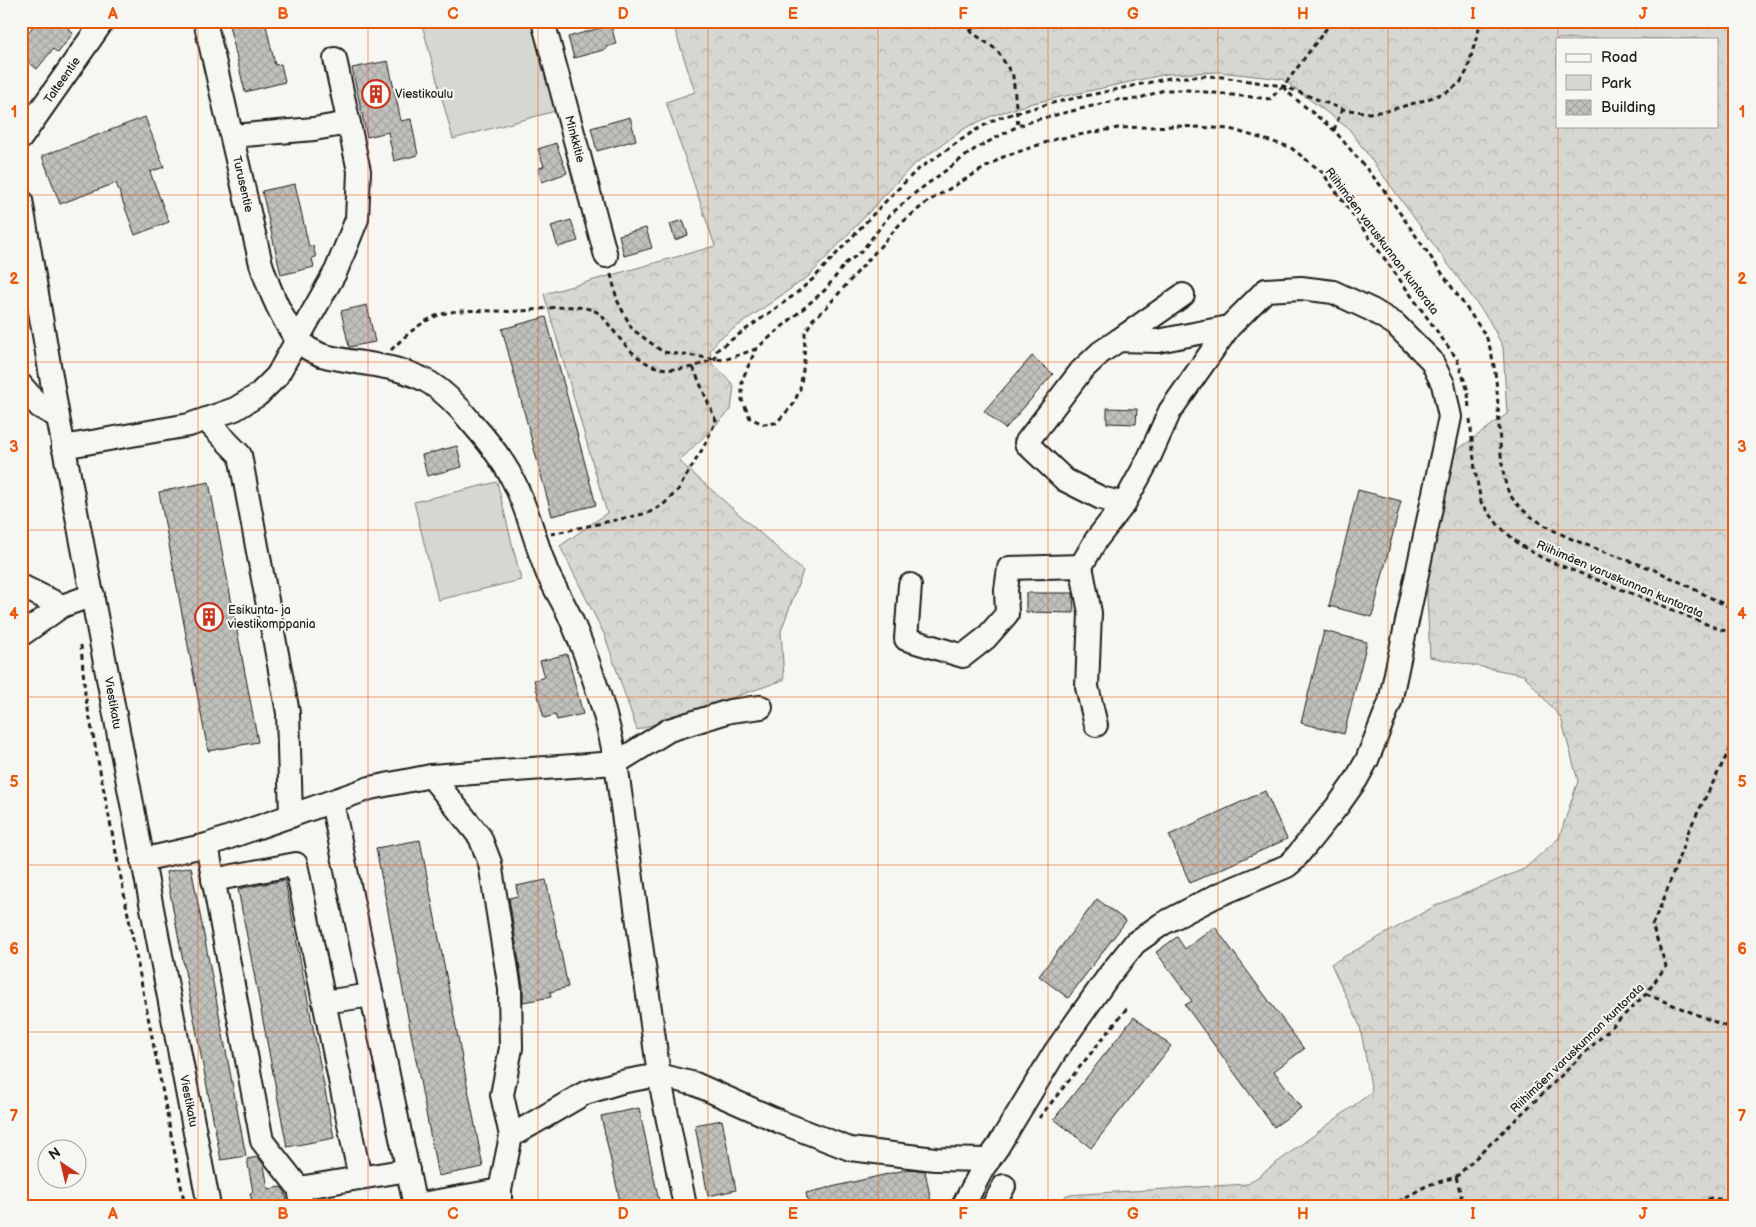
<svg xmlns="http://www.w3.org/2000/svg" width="1756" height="1227" font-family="'Balsamiq Sans',sans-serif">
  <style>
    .green { fill: #d6d6d2; stroke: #797977 }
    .forest { fill: url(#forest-crowns); stroke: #797977; fill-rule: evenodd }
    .building { fill: url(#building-cross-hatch); stroke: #1c1c1c }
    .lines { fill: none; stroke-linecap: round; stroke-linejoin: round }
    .minor-casing { stroke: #1c1c1c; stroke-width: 26 }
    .path { stroke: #1c1c1c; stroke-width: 3; stroke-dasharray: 5 4; stroke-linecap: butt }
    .minor { stroke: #f6f6f2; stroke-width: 22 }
    .grid { fill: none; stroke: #e8590c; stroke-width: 1; stroke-opacity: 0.55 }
    .labels { text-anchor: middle; stroke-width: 4; stroke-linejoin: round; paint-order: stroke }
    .street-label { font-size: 12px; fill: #1c1c1c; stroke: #f6f6f2 }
    .poi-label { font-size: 12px; fill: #1c1c1c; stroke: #f6f6f2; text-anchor: start }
    .neatline { fill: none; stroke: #e8590c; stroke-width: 2 }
    .grid-label { font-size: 16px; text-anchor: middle; font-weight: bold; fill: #e8590c }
  </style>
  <defs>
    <pattern id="forest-crowns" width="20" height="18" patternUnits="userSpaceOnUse" patternTransform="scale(1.25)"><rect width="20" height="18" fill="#d6d6d2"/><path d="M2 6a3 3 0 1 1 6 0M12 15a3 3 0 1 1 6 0" fill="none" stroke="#b7b7b4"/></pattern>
    <pattern id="building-cross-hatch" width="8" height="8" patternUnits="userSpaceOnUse" patternTransform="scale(1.25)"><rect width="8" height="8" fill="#c0c0bd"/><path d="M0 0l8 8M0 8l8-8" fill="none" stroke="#a4a4a2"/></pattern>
  </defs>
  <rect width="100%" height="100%" fill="#f6f6f2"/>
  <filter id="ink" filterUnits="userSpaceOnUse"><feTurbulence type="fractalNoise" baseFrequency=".02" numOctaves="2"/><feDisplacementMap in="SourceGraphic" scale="10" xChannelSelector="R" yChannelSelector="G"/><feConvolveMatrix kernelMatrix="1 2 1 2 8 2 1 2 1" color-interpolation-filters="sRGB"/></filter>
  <g filter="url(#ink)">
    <g class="green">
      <path d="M421,21H536L559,110L453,139Z"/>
      <path d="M497,482L521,580L438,600L414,502Z"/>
    </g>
    <path class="forest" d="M672,21H1735V1206H1060L1066,1195L1248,1184L1372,1092L1360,1026L1331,964L1435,906L1524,869L1559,838L1578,781L1561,718L1524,675L1430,657L1426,576L1449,456L1507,414L1503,347L1489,320L1349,129L1282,79L1219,72L1167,74L1033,103L994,115L967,127L912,166L809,276L719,339L710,351L712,364L720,370L734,386L731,410L679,461L803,571L781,631L784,680L637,730L605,636L560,546L607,513L544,294L715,246L666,102L695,92ZM1557,39H1717V126H1557Z"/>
    <g class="building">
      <path d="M37,21H74L68,29L73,33L58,53L53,49L37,69L21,56V42Z"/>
      <path d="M228,21H265L275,65L281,64L285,82L245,92Z"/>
      <path d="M611,25L616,44L606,47L607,49L574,58L568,37Z"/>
      <path d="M388,61L401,121L411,119L418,155L394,161L388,132L367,137L352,68Z"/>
      <path d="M145,117L164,167L150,172L169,222L135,235L116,183L60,204L42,156Z"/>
      <path d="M630,117L636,140L597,151L591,128Z"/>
      <path d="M556,143L567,173L542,182L538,169L544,166L538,149Z"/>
      <path d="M295,184L309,247L313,246L316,257L312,258L314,267L281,275L262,191Z"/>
      <path d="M571,220L578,241L558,247L551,226Z"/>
      <path d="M683,220L688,235L675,240L670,224Z"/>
      <path d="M646,228L652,248L624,256L619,235Z"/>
      <path d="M367,305L375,342L349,347L341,311Z"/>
      <path d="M546,317L596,505L552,516L502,329Z"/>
      <path d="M1032,356L1053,374L1005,429L984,411Z"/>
      <path d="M1107,408L1137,409L1136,424L1107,423Z"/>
      <path d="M457,446L462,467L427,476L422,455Z"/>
      <path d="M209,482L258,742L208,751L159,492Z"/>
      <path d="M1358,490L1401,501L1372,617L1329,606Z"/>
      <path d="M1026,593H1073L1074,613L1026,612Z"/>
      <path d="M1324,631L1367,642L1344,734L1301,723Z"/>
      <path d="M567,654L583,714L557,720L555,715L544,718L534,680L545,677L540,661Z"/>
      <path d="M1265,791L1287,839L1190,883L1169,835Z"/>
      <path d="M420,840L483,1167L438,1176L376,848Z"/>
      <path d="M191,867L246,1156L221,1160L166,872Z"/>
      <path d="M285,880L334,1138L287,1147L238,889Z"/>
      <path d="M546,880L568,987L550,992L551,997L523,1002V987L509,898L518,896L516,886Z"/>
      <path d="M1097,899L1126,921L1068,998L1039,976Z"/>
      <path d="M1215,927L1304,1049L1274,1071L1301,1108L1274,1127L1185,1005L1192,1001L1156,952L1177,937L1185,949Z"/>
      <path d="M1134,1017L1171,1046L1091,1148L1054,1119Z"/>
      <path d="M639,1108L660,1206H621L601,1116Z"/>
      <path d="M722,1120L736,1190L708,1196L695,1125Z"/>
      <path d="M258,1157L264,1165L268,1189L281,1187L285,1192L288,1206H253L250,1193L253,1192L247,1159Z"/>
      <path d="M909,1169L925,1171L932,1206H809L806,1193Z"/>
    </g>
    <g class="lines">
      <defs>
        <g id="minor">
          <path d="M205,21L261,264C270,292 280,316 297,340L336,271L357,219L359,171L335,59"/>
          <path d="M543,21L606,256"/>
          <path d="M232,136L314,129L349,123"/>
          <path d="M21,138L103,21"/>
          <path d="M21,200L58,417L209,1206"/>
          <path d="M1119,340L1183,295"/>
          <path d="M21,385L40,407L58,417"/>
          <path d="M206,420L240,455L288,713L291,816"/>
          <path d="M63,447L189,425L235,409L258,395L277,376L297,340L309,349L321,355C357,365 397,363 430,383C446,393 459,407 471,422C487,440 502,458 513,480C528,509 535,542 547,572C554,588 564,603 571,619C591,666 607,713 616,763L659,1075L685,1206"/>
          <path d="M1124,504L1101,498L1065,480L1026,443L1081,371L1101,352L1119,340L1158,341L1229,327"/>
          <path d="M1081,566L1090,613L1087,687L1096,725"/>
          <path d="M910,585L906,639L963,656L986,638L1007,614L1006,590L1009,568L1081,566L1096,540L1124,504L1148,460L1170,411L1229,327L1266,290L1301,288L1333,292L1372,310L1395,324L1431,360L1443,384L1450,417L1390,702L1367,760L1356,780L1339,804L1293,861L1287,866L1216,896L1162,924L1135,943L1110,974L1055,1052L997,1148L983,1168L963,1206"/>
          <path d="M21,586L62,606"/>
          <path d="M21,635L62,606L93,595"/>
          <path d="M431,776L480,837L490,863L510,989L511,1048L502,1095L511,1136"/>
          <path d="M332,802L415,1206"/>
          <path d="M207,845L262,1141L299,1188L302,1206"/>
          <path d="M142,860L207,845L370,788L431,776L616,763L669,730L730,711L761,707"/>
          <path d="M213,880L296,864L360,1178"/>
          <path d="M324,1002L372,995"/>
          <path d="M299,1188L408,1170"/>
          <path d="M416,1205L500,1190"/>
          <path d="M500,1206V1190L511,1136L585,1093L621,1082L659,1075L695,1084L783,1123L850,1149L935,1159L989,1160"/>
          <path d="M993,1206L1004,1186"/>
        </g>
      </defs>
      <use href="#minor" class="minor-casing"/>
      <g class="path">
        <path d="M968,21L970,31L997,50L1013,76L1018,126"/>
        <path d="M1332,21L1286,83L1270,99L1187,90H1164L1137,99L1117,100L1039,119L1018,126L975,149L915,193L889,216L861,252L846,263L825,290L756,349L742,380V400L750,418L763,424L776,423L793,405L800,389L804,363L805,333L813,319L825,309L899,225L927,202L1003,157L1056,139L1118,128L1176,126L1230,129L1290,147L1322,172L1457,359L1468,391L1469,411"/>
        <path d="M970,31L981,21"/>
        <path d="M1283,87L1292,96L1334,130L1381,186L1486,336C1504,384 1494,436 1506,485C1518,530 1619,555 1657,571C1683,583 1709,597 1735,610"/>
        <path d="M1334,130L1342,109"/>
        <path d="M611,274L617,300L632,329L663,352L724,360L756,349"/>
        <path d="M391,350C404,337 419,323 436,316C463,306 492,313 520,311C542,310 574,302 595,311C603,315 608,324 613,330C637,361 653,375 693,367"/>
        <path d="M1470,419L1475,470L1481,502L1499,526L1520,545L1544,559L1661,605L1718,629L1735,633"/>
        <path d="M551,534L648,513L663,505L678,490L703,448L716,421L693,367L715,359L717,350L793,296L813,279L879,208L916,171L974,131L998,118L1048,104L1170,78L1204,76L1222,77L1283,86L1342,109L1369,113L1387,111L1425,100L1449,91L1460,83L1467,71L1481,21"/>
        <path d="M81,645L85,694L185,1206"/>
        <path d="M1646,994L1735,1030"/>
        <path d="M1039,1118L1127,1008"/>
        <path d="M1456,1177L1464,1206"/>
        <path d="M1390,1206L1428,1185L1456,1177L1646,994L1666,966L1652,925L1663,901L1689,830L1735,739"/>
        <path d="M1701,1206L1710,1198L1735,1201"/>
      </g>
      <use href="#minor" class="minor"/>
    </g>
  </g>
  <path class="grid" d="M198,21V1206M368,21V1206M538,21V1206M708,21V1206M878,21V1206M1048,21V1206M1218,21V1206M1388,21V1206M1558,21V39M1558,126V1206M21,195H1735M21,362H1735M21,530H1735M21,697H1735M21,865H1735M21,1032H1735"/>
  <defs>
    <symbol id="building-ring" viewBox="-11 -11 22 22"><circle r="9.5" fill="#f6f6f2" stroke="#c8321e" stroke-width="1.5"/><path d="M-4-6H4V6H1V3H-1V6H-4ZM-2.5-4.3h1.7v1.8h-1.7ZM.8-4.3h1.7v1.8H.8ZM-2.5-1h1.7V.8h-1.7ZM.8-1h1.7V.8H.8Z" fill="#c8321e"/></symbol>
  </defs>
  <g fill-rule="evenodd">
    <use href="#building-ring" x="360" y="78" width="32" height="32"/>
    <use href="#building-ring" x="193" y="601" width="32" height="32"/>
  </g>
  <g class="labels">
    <g class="street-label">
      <text transform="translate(62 80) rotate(-55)" y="4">Talteentie</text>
      <text transform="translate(575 139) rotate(75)" y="4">Minkkitie</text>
      <text transform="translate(243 184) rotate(77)" y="4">Turusentie</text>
      <text transform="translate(1382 241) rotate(53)" y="4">Riihimäen varuskunnan kuntorata</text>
      <text transform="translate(1620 579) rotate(23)" y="4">Riihimäen varuskunnan kuntorata</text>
      <text transform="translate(113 703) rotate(80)" y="4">Viestikatu</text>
      <text transform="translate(1577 1048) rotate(-44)" y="4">Riihimäen varuskunnan kuntorata</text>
      <text transform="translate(189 1101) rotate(79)" y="4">Viestikatu</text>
    </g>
    <g class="poi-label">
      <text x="395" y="98">Viestikoulu</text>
      <text x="228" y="614">Esikunta- ja<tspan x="228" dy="14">viestikomppania</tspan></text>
    </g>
  </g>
  <rect width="1756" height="1227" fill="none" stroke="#f6f6f2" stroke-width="55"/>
  <rect x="1556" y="38" width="162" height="90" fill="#f6f6f2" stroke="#9f9f9c"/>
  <rect x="1566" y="54" width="25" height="8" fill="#f6f6f2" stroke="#9f9f9c"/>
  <text x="1601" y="62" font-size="15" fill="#1c1c1c">Road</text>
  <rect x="1566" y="75" width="25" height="15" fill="#d6d6d2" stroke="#9f9f9c"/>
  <text x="1601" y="88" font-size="15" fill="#1c1c1c">Park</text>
  <rect x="1566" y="100" width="25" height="15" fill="url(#building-cross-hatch)" stroke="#9f9f9c"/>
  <text x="1601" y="112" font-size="15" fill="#1c1c1c">Building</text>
  <g transform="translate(62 1164) rotate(325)"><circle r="24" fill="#f6f6f2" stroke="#9f9f9c"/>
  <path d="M0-4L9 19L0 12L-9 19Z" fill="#c8321e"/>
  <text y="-8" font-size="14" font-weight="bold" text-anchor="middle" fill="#1c1c1c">N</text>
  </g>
  <rect x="28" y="28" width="1700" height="1172" class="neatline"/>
  <g class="grid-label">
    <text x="113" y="19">A</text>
    <text x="283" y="19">B</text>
    <text x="453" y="19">C</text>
    <text x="623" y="19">D</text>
    <text x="793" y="19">E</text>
    <text x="963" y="19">F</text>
    <text x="1133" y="19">G</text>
    <text x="1303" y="19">H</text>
    <text x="1473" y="19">I</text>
    <text x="1643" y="19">J</text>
    <text x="14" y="117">1</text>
    <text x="1742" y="117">1</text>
    <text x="14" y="284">2</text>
    <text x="1742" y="284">2</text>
    <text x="14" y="452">3</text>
    <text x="1742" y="452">3</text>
    <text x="14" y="619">4</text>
    <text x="1742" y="619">4</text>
    <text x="14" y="787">5</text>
    <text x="1742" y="787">5</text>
    <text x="14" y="954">6</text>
    <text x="1742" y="954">6</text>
    <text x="14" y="1121">7</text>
    <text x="1742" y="1121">7</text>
    <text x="113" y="1219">A</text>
    <text x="283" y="1219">B</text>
    <text x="453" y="1219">C</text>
    <text x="623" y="1219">D</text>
    <text x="793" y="1219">E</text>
    <text x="963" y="1219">F</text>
    <text x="1133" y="1219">G</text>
    <text x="1303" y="1219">H</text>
    <text x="1473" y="1219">I</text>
    <text x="1643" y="1219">J</text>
  </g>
</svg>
